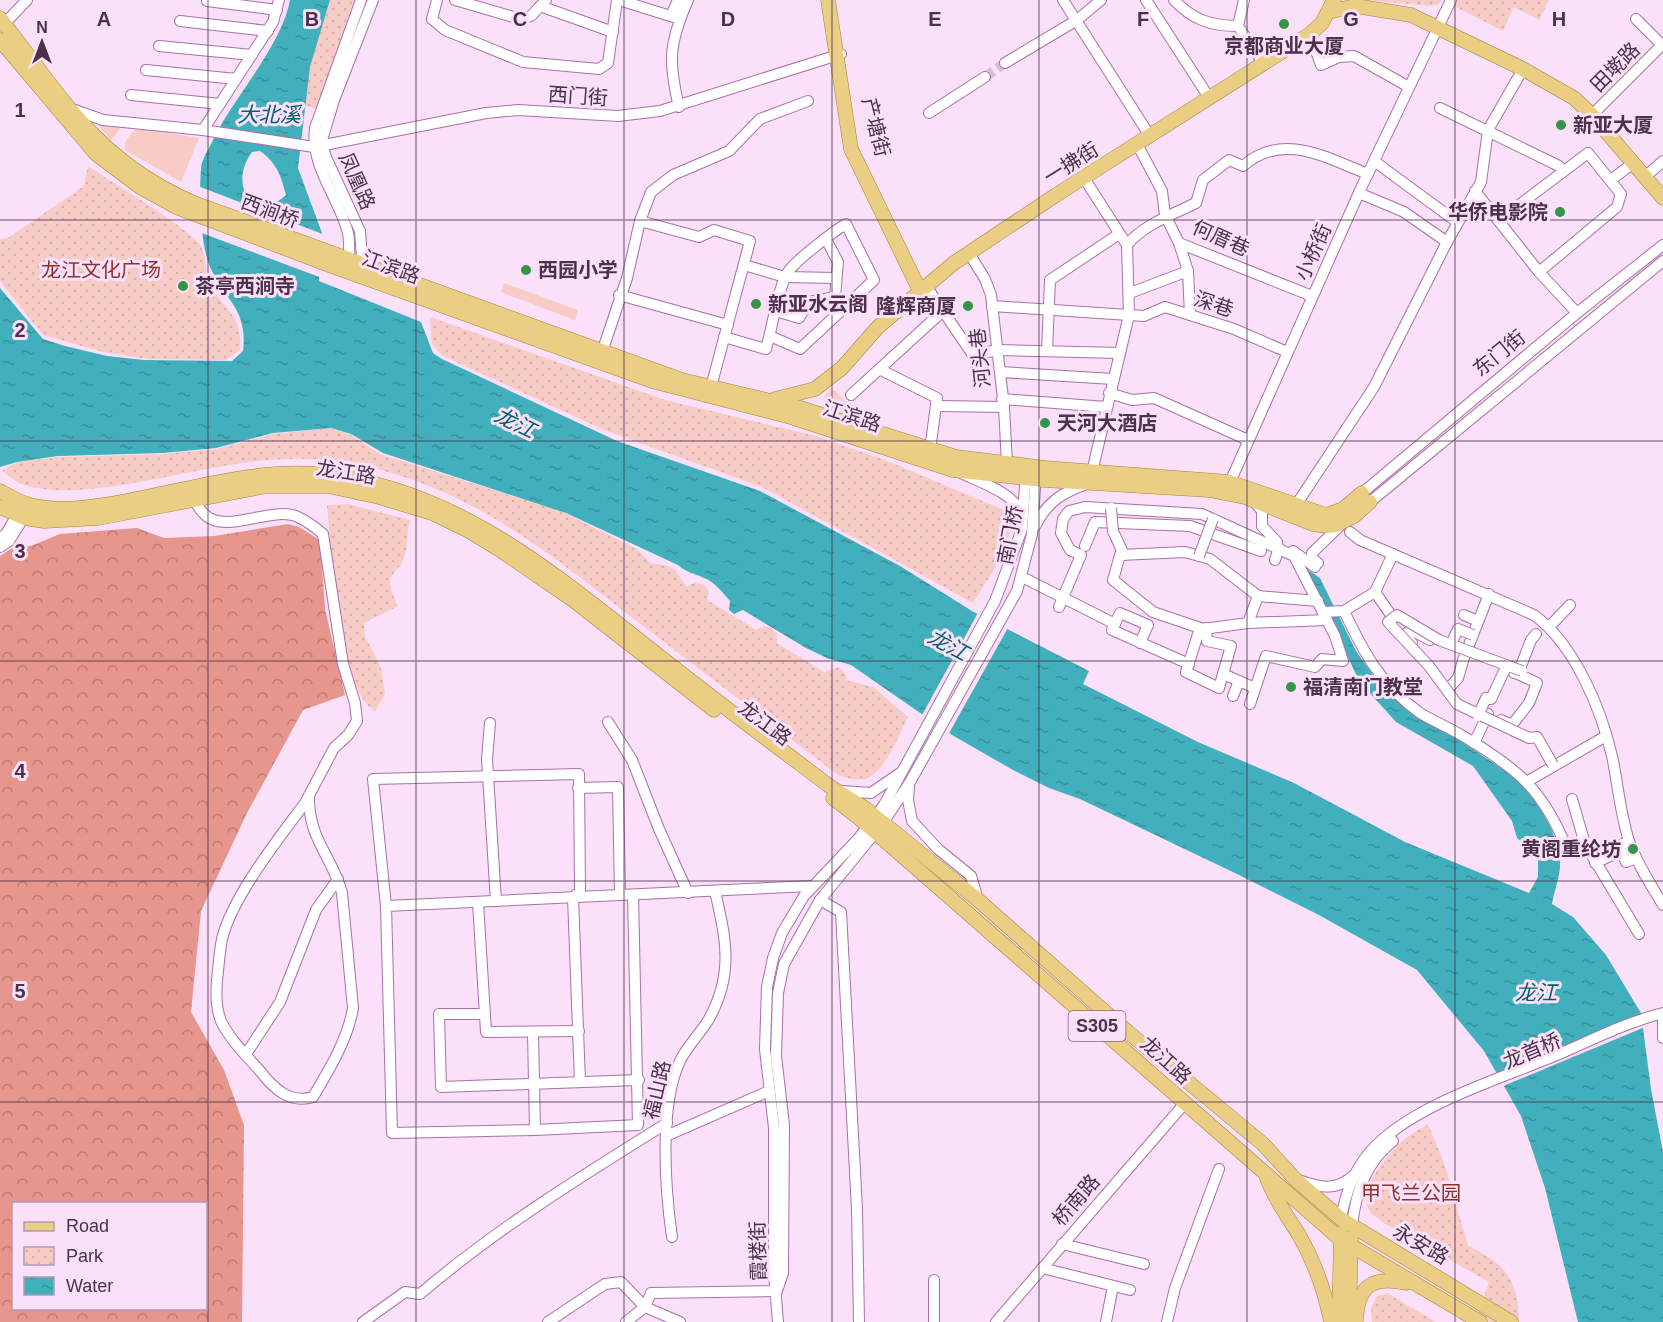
<svg xmlns="http://www.w3.org/2000/svg" width="1663" height="1322" font-family="Helvetica,'Noto Sans SC',sans-serif">
  <style>
    .grass { fill: #f8ccc6 }
    .forest { fill: url(#forest-crowns); fill-rule: evenodd }
    .park { fill: url(#park-dots) }
    .water { fill: url(#water-ripples); fill-rule: evenodd }
    .pier { fill: #fae0f9 }
    .lines { fill: none; stroke-linecap: round; stroke-linejoin: round }
    .minor-tunnel { stroke: #d7bdd6; stroke-width: 10; stroke-dasharray: 10 5; stroke-linecap: butt }
    .minor-casing { stroke: #aa6fa9; stroke-width: 12 }
    .major-casing { stroke: #a98239; stroke-width: 15 }
    .minor { stroke: #fff; stroke-width: 10 }
    .major { stroke: #e9ce83; stroke-width: 14 }
    .minor-bridge-casing { stroke: #aa6fa9; stroke-width: 12; stroke-linecap: butt }
    .minor-bridge { stroke: #fff; stroke-width: 10 }
    .grid { fill: none; stroke: #4b314a; stroke-width: 1.5; stroke-opacity: 0.55 }
    .poi-dot { fill: #349448; stroke: #fae0f9; stroke-width: 2 }
    .labels { text-anchor: middle; stroke-width: 6; stroke-linejoin: round; paint-order: stroke }
    .shield { fill: #fae0f9; stroke: #80667e; stroke-width: 1.5 }
    .shield-label { font-size: 18px; font-weight: bold; fill: #4b314a }
    .poi-label { font-size: 20px; font-weight: bold; fill: #4b314a; stroke: #fae0f9; text-anchor: start }
    .street-label { font-size: 20px; fill: #4b314a; stroke: #fae0f9 }
    .park-label { font-size: 20px; fill: #8e302a; stroke: #fae0f9 }
    .water-label { font-size: 21px; font-style: italic; fill: #00616b; stroke: #fae0f9 }
    .grid-label { font-size: 20px; text-anchor: middle; font-weight: bold; fill: #4b314a; stroke: #fae0f9; stroke-width: 6; stroke-linejoin: round; paint-order: stroke }
  </style>
  <defs>
    <pattern id="forest-crowns" width="20" height="18" patternUnits="userSpaceOnUse" patternTransform="scale(1.5)"><rect width="20" height="18" fill="#e6968c"/><path d="M2 6a3 3 0 1 1 6 0M12 15a3 3 0 1 1 6 0" fill="none" stroke="#bc7b74"/></pattern>
    <pattern id="park-dots" width="8" height="8" patternUnits="userSpaceOnUse" patternTransform="scale(1.5)"><rect width="8" height="8" fill="#f8ccc6"/><path d="M2 2h.1M6 6h.1" fill="none" stroke="#d6b0ac" stroke-width="1.8" stroke-linecap="round"/></pattern>
    <pattern id="water-ripples" width="26" height="14" patternUnits="userSpaceOnUse" patternTransform="scale(1.5)"><rect width="26" height="14" fill="#42afbd"/><path d="M2 4q2-2 4 0t4 0M15 11q2-2 4 0t4 0" fill="none" stroke="#398f9c"/></pattern>
  </defs>
  <rect width="100%" height="100%" fill="#fae0f9"/>
  <g class="grass">
    <path d="M98,125L118,126L120,129L111,140Z"/>
    <path d="M136,128L199,138L181,182L125,150V142Z"/>
    <path d="M504,283L578,310L575,320L501,292Z"/>
    <path d="M831,390L836,391L850,408L849,412L824,403L825,395Z"/>
  </g>
  <path class="forest" d="M288,524L299,527L318,539L321,551L325,609L345,695L303,710L247,813L201,911L191,1012L224,1070L244,1125L242,1322H0V556L17,545L31,546L60,534L137,528L164,538L214,536ZM14,1204H206V1308H14Z"/>
  <g class="park">
    <path d="M330,0H354L319,110L304,105L310,67Z"/>
    <path d="M1366,0H1443L1437,5L1431,6Z"/>
    <path d="M1457,0H1549L1539,20L1514,7L1503,31L1454,6Z"/>
    <path d="M88,166C110,181 189,228 201,246C207,256 204,271 209,282C222,310 243,313 240,350L226,360L149,359L103,352L43,335L0,281V239L8,238L84,186Z"/>
    <path d="M430,317L665,400L816,436L885,460L1006,511C1024,532 985,583 973,603L762,487L604,430L441,355L432,344Z"/>
    <path d="M329,428L349,434L380,454L563,512L637,549L650,563L668,566L675,570L687,587L695,582L704,585L709,592L707,600L756,630L764,626L772,628L777,635V643L824,672L839,667L846,675V680L873,687L908,717C899,734 888,766 870,777C860,783 848,778 838,775C773,725 708,676 643,626C544,550 463,479 335,461C261,451 186,476 115,486C83,490 52,494 21,484C14,481 8,475 2,470L18,462L58,457L163,454L216,449L273,434Z"/>
    <path d="M347,504L410,520C407,532 408,543 405,554C399,579 379,569 398,606L364,623L365,636L381,668L385,694L375,711C338,691 331,547 327,505Z"/>
    <path d="M1428,1124L1444,1163L1468,1246C1506,1264 1518,1279 1519,1322H1476L1489,1282L1382,1222C1379,1219 1374,1216 1371,1213C1355,1192 1386,1157 1400,1143C1408,1135 1419,1130 1428,1124Z"/>
    <path d="M1387,1293L1436,1322H1372L1371,1308L1377,1296Z"/>
  </g>
  <path class="water" d="M290,0H330L310,67L298,168L322,233L319,281L421,322L433,353L442,359L617,441L760,491L900,566L972,611L1089,671L1083,684L1198,742L1294,783L1405,842L1529,893L1538,877V856L1517,838L1512,821L1473,766L1396,722L1359,681L1307,569L1320,578L1356,651L1375,678L1398,699L1517,779C1538,801 1557,830 1560,862C1561,875 1554,891 1552,904L1573,917L1606,955L1641,1013L1651,1089L1663,1152V1322H1578L1545,1188L1521,1116L1484,1051L1417,970L1319,915L1237,874L1080,799L1049,788L1013,770L952,735L851,665L827,658L806,648L743,610L734,614L729,610L730,601C722,592 715,582 704,578C692,572 689,574 678,565L566,513L383,453L351,434L331,428L273,433L216,448L163,453L58,456L17,462L0,467V288L43,339L65,346L107,356L144,360L232,361L243,351C248,310 226,301 211,269C200,247 199,194 201,169C201,160 209,149 213,140C234,97 282,45 290,0ZM260,151C277,163 281,176 286,195C255,224 227,186 252,152Z"/>
  <g class="pier">
    <path d="M198,186L325,235L322,278L199,232Z"/>
    <path d="M979,611L1009,626L948,735L921,717Z"/>
    <path d="M1644,1015L1645,1027L1501,1087L1496,1078Z"/>
  </g>
  <g class="lines">
    <path class="minor-tunnel" d="M985,77L1005,63"/>
    <defs>
      <g id="minor">
        <path d="M437,0L432,19L445,30L523,62L599,69L608,63L617,0"/>
        <path d="M455,0L520,19L531,16L546,0"/>
        <path d="M619,0L680,19"/>
        <path d="M1063,0L1150,136"/>
        <path d="M1146,0L1210,99"/>
        <path d="M1174,0C1193,20 1211,26 1238,26"/>
        <path d="M1244,0L1238,26L1264,64"/>
        <path d="M207,1L277,10"/>
        <path d="M540,6L613,32"/>
        <path d="M671,16L678,0"/>
        <path d="M1636,19L1662,45"/>
        <path d="M180,21L268,31"/>
        <path d="M4,24L27,0"/>
        <path d="M1310,34L1321,65L1339,57L1354,56L1409,87"/>
        <path d="M159,46L252,55"/>
        <path d="M1005,63L1077,20L1101,0"/>
        <path d="M146,70L236,79"/>
        <path d="M131,95L220,104"/>
        <path d="M679,107C668,62 669,43 688,0"/>
        <path d="M1440,108L1559,166"/>
        <path d="M72,109L103,120L203,130L314,147L486,113L518,110L618,116L660,111L841,54"/>
        <path d="M929,113L985,77"/>
        <path d="M1592,115L1663,44"/>
        <path d="M203,130L273,22L279,0"/>
        <path d="M1137,144L1162,191L1165,215L1179,243L1312,296"/>
        <path d="M1374,161L1457,222"/>
        <path d="M1645,177L1663,161"/>
        <path d="M1084,178L1127,245L1129,315L1092,472"/>
        <path d="M1611,180L1632,164"/>
        <path d="M1475,191L1539,272L1577,313"/>
        <path d="M1359,193L1404,212L1447,242"/>
        <path d="M1499,220L1588,153L1621,194L1617,207L1539,272"/>
        <path d="M640,221L699,237L714,230L750,241L711,387"/>
        <path d="M1179,243L1188,271L1190,315"/>
        <path d="M1127,245C1143,225 1173,214 1196,203L1203,180L1229,160L1243,166C1283,131 1326,158 1368,174"/>
        <path d="M969,253L985,279L991,295L1004,407L1007,464"/>
        <path d="M744,265L785,277L836,278"/>
        <path d="M349,266C349,255 350,244 348,233C339,197 310,167 315,128L361,0"/>
        <path d="M363,271L360,231L325,155L322,140L334,100L373,0"/>
        <path d="M926,286L973,355L998,350L1120,353"/>
        <path d="M1130,293L1188,271"/>
        <path d="M619,295L728,325"/>
        <path d="M992,306L1144,316L1165,307L1234,329L1287,352"/>
        <path d="M776,311L799,318L809,302L835,297L838,262L826,239"/>
        <path d="M724,337L766,349C772,329 778,287 788,272C795,261 834,231 846,224L874,280L800,349L770,336"/>
        <path d="M1047,351L1050,280L1119,234"/>
        <path d="M602,352L627,278L640,221L651,192L673,175L729,151L760,119L808,101"/>
        <path d="M881,370L937,398L930,450"/>
        <path d="M1000,372L1113,379"/>
        <path d="M1109,393L1132,400L1154,398L1248,440"/>
        <path d="M851,395L944,310"/>
        <path d="M1002,399L1106,407"/>
        <path d="M937,406L1004,407"/>
        <path d="M961,473C979,482 1019,494 1021,517"/>
        <path d="M1227,489L1362,186L1451,0"/>
        <path d="M1362,493L1577,313L1663,245"/>
        <path d="M194,500C197,505 201,511 205,515C226,534 269,507 296,516C305,520 315,527 323,534L343,664L355,703L357,721L348,735L334,748L305,803C279,838 232,897 222,939C220,949 219,960 218,971C216,986 215,1006 221,1021C230,1040 246,1055 260,1071C274,1089 290,1104 313,1097C329,1070 348,1039 353,1008L342,893C332,855 308,840 309,795"/>
        <path d="M1253,500L1262,511V526L1277,542"/>
        <path d="M1370,502L1663,261"/>
        <path d="M1296,505L1374,387L1447,242L1481,182L1488,130L1523,69"/>
        <path d="M1036,525C1047,502 1063,492 1087,484"/>
        <path d="M1113,531L1124,555"/>
        <path d="M1350,532L1360,540L1534,615C1574,644 1601,708 1612,756C1618,784 1620,813 1629,841C1637,864 1651,885 1663,905"/>
        <path d="M0,538L6,534L21,508"/>
        <path d="M1085,546L1095,522L1190,526L1261,551"/>
        <path d="M0,547L9,541L27,512"/>
        <path d="M1293,551L1315,567"/>
        <path d="M1275,560L1279,548"/>
        <path d="M1318,563L1312,558V553L1344,522"/>
        <path d="M1026,579L1115,624"/>
        <path d="M1258,596L1318,601"/>
        <path d="M1059,607L1081,555L1070,550L1061,533L1063,519L1069,511L1085,507L1202,514L1294,556L1335,636L1343,661L1322,659L1315,667L1266,656L1250,704"/>
        <path d="M1344,611C1364,653 1381,685 1420,713C1433,721 1448,727 1461,735C1516,767 1543,789 1567,849L1585,844"/>
        <path d="M1323,612L1344,611L1375,592"/>
        <path d="M1464,615L1478,621"/>
        <path d="M1393,618L1375,592L1393,554"/>
        <path d="M1248,623L1258,596L1210,559L1185,552L1120,555L1113,580L1153,612L1203,629L1248,623L1327,620"/>
        <path d="M1550,626L1570,605"/>
        <path d="M1200,628L1186,672L1219,688L1231,646L1207,641L1206,628"/>
        <path d="M1140,643L1148,625L1120,613L1112,630L1189,664"/>
        <path d="M1412,643L1404,635L1411,630L1430,640"/>
        <path d="M1467,650L1489,594"/>
        <path d="M1514,673L1518,674L1531,640L1536,634"/>
        <path d="M1223,674L1255,688"/>
        <path d="M1449,688L1458,678L1465,654"/>
        <path d="M1233,696L1239,681"/>
        <path d="M1501,720L1512,725L1529,703L1537,683L1518,674"/>
        <path d="M608,722L632,760L659,829L688,893"/>
        <path d="M490,723L487,759L496,901"/>
        <path d="M1474,743L1488,714"/>
        <path d="M1528,781L1606,736"/>
        <path d="M909,786L908,800L912,821L938,849L971,876L978,900"/>
        <path d="M578,788L618,787L620,895"/>
        <path d="M842,791L871,793L900,773"/>
        <path d="M1572,799L1585,844L1639,934"/>
        <path d="M1629,841L1619,846L1626,862L1636,858"/>
        <path d="M1595,863L1621,851"/>
        <path d="M820,900L841,912L857,1209L859,1322"/>
        <path d="M478,902L486,1032L579,1031"/>
        <path d="M386,906L812,886"/>
        <path d="M485,1014H439L441,1087L639,1080"/>
        <path d="M1663,1018V1038"/>
        <path d="M533,1032L535,1130"/>
        <path d="M246,1054L280,1002L316,910L338,879"/>
        <path d="M580,1082L573,897L580,892L579,774L373,779L386,906L392,1133L535,1130L638,1125L633,895"/>
        <path d="M666,1136L769,1091"/>
        <path d="M1298,1180C1319,1187 1335,1192 1353,1176"/>
        <path d="M1341,1219C1345,1195 1353,1172 1369,1153C1410,1105 1500,1079 1557,1055C1592,1040 1627,1022 1663,1013"/>
        <path d="M1352,1227C1355,1193 1366,1162 1393,1141"/>
        <path d="M672,1237C665,1188 659,1106 680,1061C687,1046 700,1034 709,1019C734,974 726,939 715,891"/>
        <path d="M1062,1244L1144,1264"/>
        <path d="M1042,1268L1130,1290"/>
        <path d="M934,1280V1322"/>
        <path d="M778,1288L783,1273L784,1125L776,1056L778,993L784,964L820,900L883,823L910,782L1017,591L1032,534L1036,473"/>
        <path d="M363,1322L405,1292L420,1294C496,1229 582,1176 667,1123"/>
        <path d="M548,1322L605,1284L621,1282L645,1307L680,1322"/>
        <path d="M626,1322L645,1307L651,1293L777,1291"/>
        <path d="M778,1322L774,1273V1128L765,1049L767,987L773,958L782,933L804,896L858,839L884,805L995,601L1022,529L1026,472"/>
        <path d="M996,1322L1185,1103"/>
        <path d="M1106,1322L1113,1286"/>
        <path d="M1167,1322L1175,1288L1219,1169"/>
      </g>
      <g id="major">
        <path d="M828,0L851,149L920,291"/>
        <path d="M1328,12L1356,6L1411,15L1523,69L1574,98L1592,115L1663,198"/>
        <path d="M0,18C61,97 98,162 194,203L682,380L800,408L956,457L1045,468L1229,482L1326,515L1343,509L1362,493"/>
        <path d="M0,40L96,154L140,187L176,207L329,265L652,381L791,417L953,470L1044,480L1209,490L1245,497L1313,524L1327,526L1336,525L1354,516L1370,502"/>
        <path d="M775,399L815,389L842,368L878,327L954,263L1056,195L1310,34L1322,23L1334,0"/>
        <path d="M0,491C9,496 19,502 30,505C63,513 99,506 132,500C195,488 263,467 327,475C456,490 551,571 649,648C709,696 771,742 832,788L866,809L978,900L1129,1033L1263,1144L1295,1179L1341,1219L1511,1322"/>
        <path d="M0,507L25,518L44,521L98,518L267,486H328L379,497L432,513L469,531L497,548L573,600L714,710"/>
        <path d="M833,798L859,818L1265,1173C1273,1196 1286,1214 1299,1235C1314,1261 1325,1292 1331,1322"/>
        <path d="M1267,1175L1340,1239L1480,1322"/>
        <path d="M1356,1320C1358,1285 1373,1276 1406,1283"/>
        <path d="M1339,1322L1341,1233"/>
        <path d="M1349,1322L1351,1238"/>
      </g>
    </defs>
    <use href="#minor" class="minor-casing"/>
    <use href="#major" class="major-casing"/>
    <use href="#minor" class="minor"/>
    <use href="#major" class="major"/>
    <defs>
      <g id="minor-bridge">
        <path d="M1111,508L1113,531"/>
        <path d="M1199,556L1213,519"/>
        <path d="M1451,644L1458,629L1473,635"/>
        <path d="M1522,671L1439,640L1397,615L1388,622L1429,666L1457,704L1529,738L1537,737L1553,765"/>
        <path d="M1478,716L1486,698L1491,699L1507,665"/>
      </g>
    </defs>
    <use href="#minor-bridge" class="minor-bridge-casing"/>
    <use href="#minor-bridge" class="minor-bridge"/>
  </g>
  <path class="grid" d="M208,0V1322M416,0V1322M624,0V1322M832,0V1322M1039,0V1322M1247,0V1322M1455,0V1322M0,220H1663M0,441H1663M0,661H1663M0,881H1663M0,1102H1663"/>
  <g class="poi-dot">
    <circle cx="1284" cy="24" r="6"/>
    <circle cx="1561" cy="125" r="6"/>
    <circle cx="1560" cy="212" r="6"/>
    <circle cx="526" cy="270" r="6"/>
    <circle cx="183" cy="286" r="6"/>
    <circle cx="756" cy="304" r="6"/>
    <circle cx="968" cy="306" r="6"/>
    <circle cx="1045" cy="423" r="6"/>
    <circle cx="1291" cy="687" r="6"/>
    <circle cx="1633" cy="849" r="6"/>
  </g>
  <g class="labels">
    <rect class="shield" x="1068.5" y="1011" width="57" height="30" rx="4.5"/>
    <g class="shield-label">
      <text x="1097" y="1032">S305</text>
    </g>
    <g class="poi-label">
      <text x="1284" y="53" text-anchor="middle">京都商业大厦</text>
      <text x="1573" y="132">新亚大厦</text>
      <text x="1548" y="219" text-anchor="end">华侨电影院</text>
      <text x="538" y="277">西园小学</text>
      <text x="195" y="293">茶亭西涧寺</text>
      <text x="768" y="311">新亚水云阁</text>
      <text x="956" y="313" text-anchor="end">隆辉商厦</text>
      <text x="1057" y="430">天河大酒店</text>
      <text x="1303" y="694">福清南门教堂</text>
      <text x="1621" y="856" text-anchor="end">黄阁重纶坊</text>
    </g>
    <g class="street-label">
      <text transform="translate(1615 67) rotate(-45)" y="7">田墘路</text>
      <text transform="translate(578 96) rotate(4)" y="7">西门街</text>
      <text transform="translate(876 127) rotate(76)" y="7">产塘街</text>
      <text transform="translate(1071 163) rotate(-32)" y="7">一拂街</text>
      <text transform="translate(357 181) rotate(66)" y="7">凤凰路</text>
      <text transform="translate(270 211) rotate(20)" y="7">西涧桥</text>
      <text transform="translate(1221 238) rotate(24)" y="7">何厝巷</text>
      <text transform="translate(1313 252) rotate(-66)" y="7">小桥街</text>
      <text transform="translate(391 267) rotate(20)" y="7">江滨路</text>
      <text transform="translate(1214 304) rotate(18)" y="7">深巷</text>
      <text transform="translate(1499 353) rotate(-39)" y="7">东门街</text>
      <text transform="translate(980 358) rotate(-96)" y="7">河头巷</text>
      <text transform="translate(852 416) rotate(18)" y="7">江滨路</text>
      <text transform="translate(346 472) rotate(9)" y="7">龙江路</text>
      <text transform="translate(1010 535) rotate(-79)" y="7">南门桥</text>
      <text transform="translate(765 723) rotate(37)" y="7">龙江路</text>
      <text transform="translate(1532 1051) rotate(-23)" y="7">龙首桥</text>
      <text transform="translate(1166 1060) rotate(42)" y="7">龙江路</text>
      <text transform="translate(657 1090) rotate(-77)" y="7">福山路</text>
      <text transform="translate(1076 1200) rotate(-49)" y="7">桥南路</text>
      <text transform="translate(1421 1244) rotate(30)" y="7">永安路</text>
      <text transform="translate(758 1251) rotate(-92)" y="7">霞楼街</text>
    </g>
    <g class="park-label">
      <text x="101" y="277">龙江文化广场</text>
      <text x="1411" y="1200">甲飞兰公园</text>
    </g>
    <g class="water-label">
      <text x="269" y="122">大北溪</text>
      <text transform="translate(515 423) rotate(26)" y="7">龙江</text>
      <text transform="translate(948 645) rotate(28)" y="7">龙江</text>
      <text x="1536" y="1000">龙江</text>
    </g>
  </g>
  <g class="grid-label">
    <text x="104" y="26">A</text>
    <text x="312" y="26">B</text>
    <text x="520" y="26">C</text>
    <text x="728" y="26">D</text>
    <text x="935" y="26">E</text>
    <text x="1143" y="26">F</text>
    <text x="1351" y="26">G</text>
    <text x="1559" y="26">H</text>
    <text x="20" y="117">1</text>
    <text x="20" y="337">2</text>
    <text x="20" y="558">3</text>
    <text x="20" y="778">4</text>
    <text x="20" y="998">5</text>
  </g>
  <rect x="12" y="1202" width="195" height="108" fill="#fae0f9" stroke="#b49ab3" stroke-width="1.5"/>
  <rect x="24" y="1222" width="30" height="9" fill="#e9ce83" stroke="#b49ab3" stroke-width="1.5"/>
  <text x="66" y="1232" font-size="18" fill="#4b314a">Road</text>
  <rect x="24" y="1247" width="30" height="18" fill="url(#park-dots)" stroke="#b49ab3" stroke-width="1.5"/>
  <text x="66" y="1262" font-size="18" fill="#4b314a">Park</text>
  <rect x="24" y="1277" width="30" height="18" fill="url(#water-ripples)" stroke="#b49ab3" stroke-width="1.5"/>
  <text x="66" y="1292" font-size="18" fill="#4b314a">Water</text>
  <g transform="translate(42 42)" stroke="#fae0f9" stroke-width="4.5" paint-order="stroke">
  <path d="M0-4.5L10 22L0 15L-10 22Z" fill="#4b314a"/>
  <text y="-9" font-size="16" font-weight="bold" text-anchor="middle" fill="#4b314a">N</text>
  </g>
</svg>
